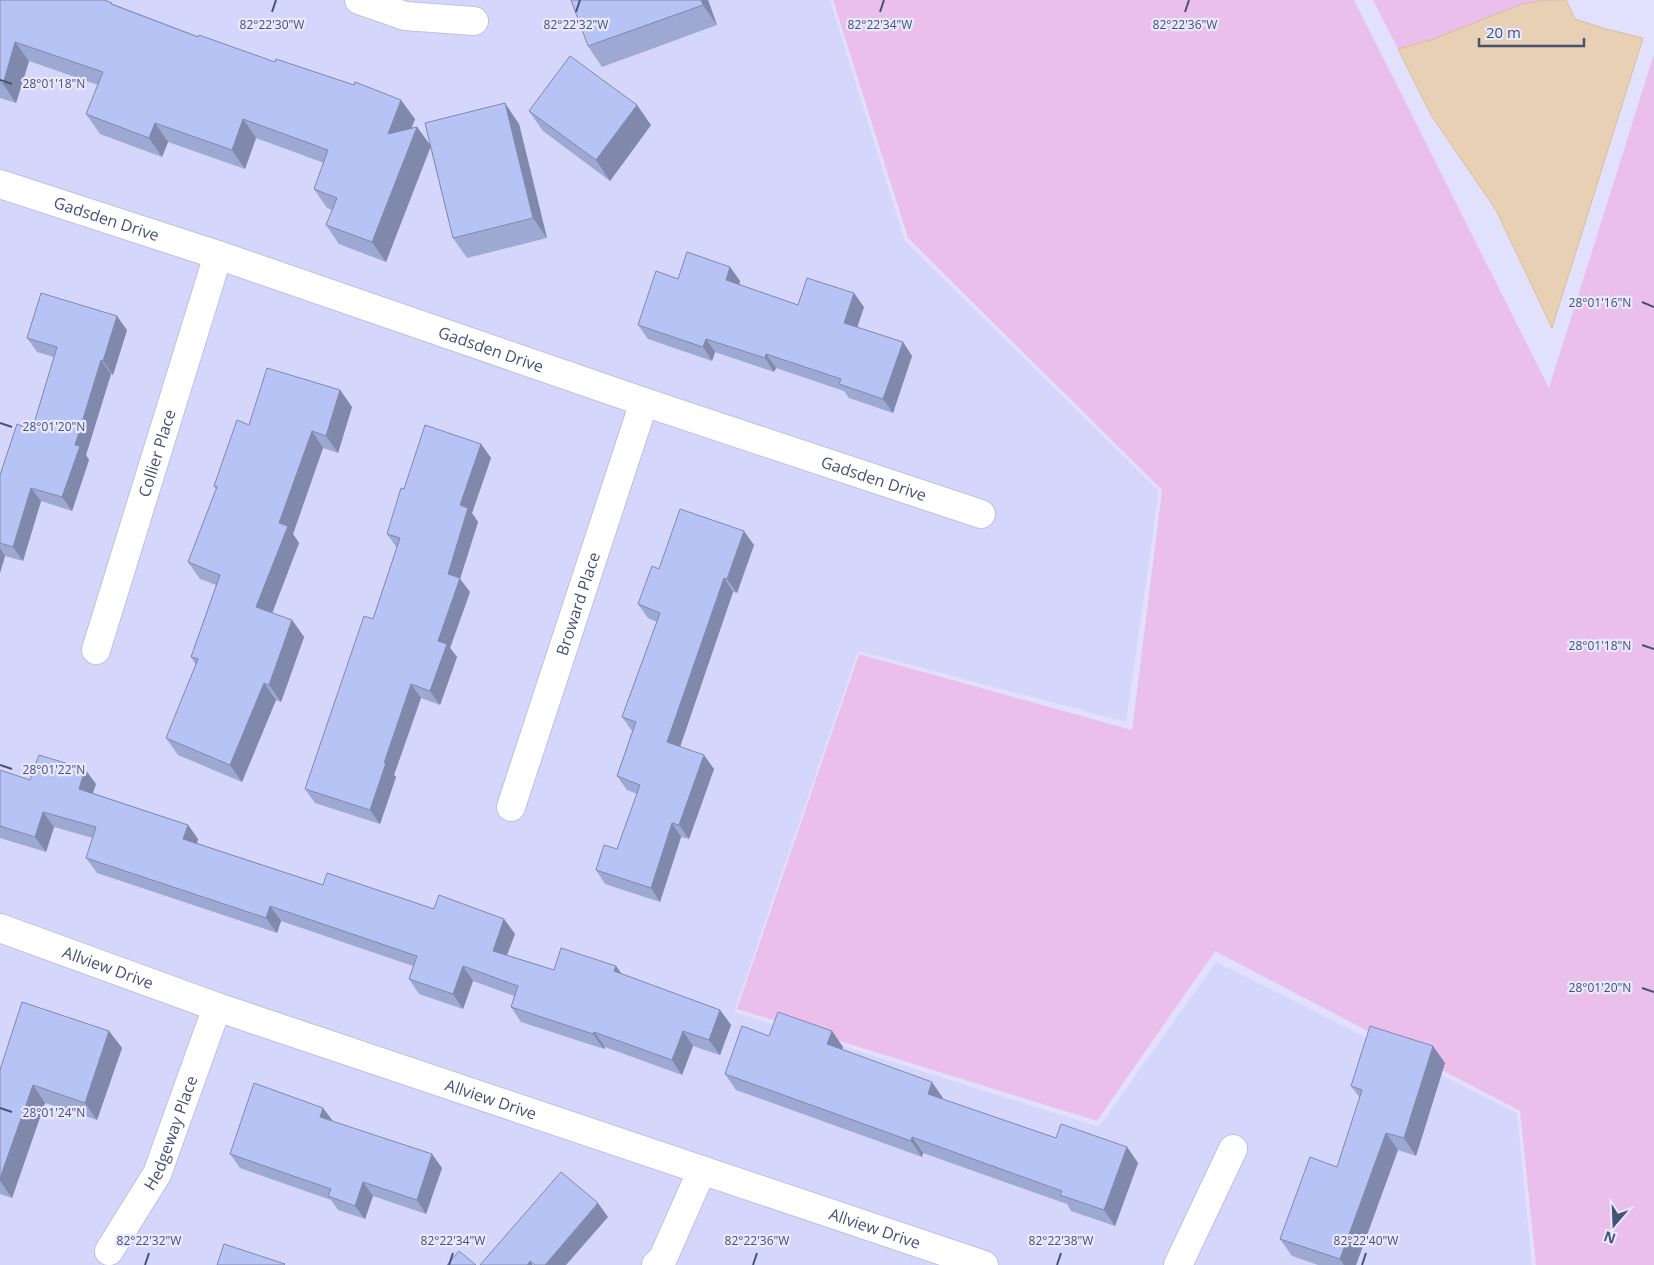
<svg xmlns="http://www.w3.org/2000/svg" width="1654" height="1265" font-family="'Open Sans',sans-serif">
  <style>
    .residential { fill: #d5d6fb }
    .green { fill: #ebbfec }
    .water { fill: #e8d0b4; stroke: #dbbe9a }
    .lines { fill: none; stroke-linecap: round; stroke-linejoin: round }
    .street-casing { stroke: #bcc1e2; stroke-width: 30 }
    .street { stroke: #fff; stroke-width: 28 }
    .wall { fill: #9da8d3 }
    .shaded-wall { fill: #8088ac }
    .building { fill: #b7c3f5; stroke: #8088ac }
    .ticks { fill: none; stroke: #465276; stroke-width: 2 }
    .labels { text-anchor: middle; stroke-width: 4.5; stroke-linejoin: round; paint-order: stroke }
    .street-label { font-size: 16px; fill: #465276; stroke: #e8e8ff }
    .ticks-label { font-size: 12px; text-anchor: middle; fill: #465276; stroke: #e8e8ff; stroke-width: 4.5; stroke-linejoin: round; paint-order: stroke }
  </style>
  <rect width="100%" height="100%" fill="#e1e1fe"/>
  <path class="residential" d="M0,0H830L905,241L1159,491L1126,722L858,651L734,1012L1099,1127L1216,962L1517,1113L1532,1265H0Z"/>
  <g class="green">
    <path d="M833,0H1354L1549,388L1654,54V1265H1536L1520,1111L1215,951L1097,1121L737,1009L859,654L1132,730L1162,490L908,238Z"/>
    <path d="M1373,0H1546L1522,4L1434,39L1398,49Z"/>
  </g>
  <path class="water" d="M1546,0H1566L1575,19L1606,29L1643,38L1552,328L1496,210L1431,115L1398,49L1434,39L1522,4Z"/>
  <g class="lines">
    <defs>
      <g id="street">
        <path d="M359,0L405,16L474,21"/>
        <path id="s1" d="M0,184L218,255L644,402L981,514"/>
        <path id="s2" d="M96,650L218,255"/>
        <path id="s3" d="M511,807L644,402"/>
        <path id="s4" d="M0,928L217,1007L984,1265"/>
        <path id="s5" d="M109,1251L157,1174L217,1007"/>
        <path d="M656,1265L663,1258L702,1170"/>
        <path d="M1178,1265L1233,1149"/>
      </g>
    </defs>
    <use href="#street" class="street-casing"/>
    <use href="#street" class="street"/>
  </g>
  <g class="wall">
    <path d="M0,0L112,3L113,4L415,119L411,128L417,127L430,145L519,124L547,238L467,258L453,238L430,146L386,262L339,244L326,225L332,210L327,208L314,189L324,163L256,138L245,169L168,142L162,157L100,134L86,114L98,85L29,61L16,103L0,98Z"/>
    <path d="M708,0L717,25L602,67L588,46Z"/>
    <path d="M529,111L651,125L610,181L543,131Z"/>
    <path d="M730,267L740,281L739,284L798,305L864,307L857,327L903,342L912,356L893,413L849,398L844,391L776,368L774,372L715,352L712,361L648,339L638,325L678,279Z"/>
    <path d="M127,330L113,375L111,374L86,455L89,460L72,511L41,501L23,561L5,556L0,573V475L32,430L54,357L37,352L27,338Z"/>
    <path d="M340,390L352,407L338,453L323,448L293,534L299,543L272,613L292,620L304,637L281,702L276,700L242,782L178,755L166,738L196,665L191,657L216,585L200,579L188,562L216,489L214,486L249,425Z"/>
    <path d="M481,444L491,458L472,513L478,522L460,579L470,592L450,648L457,657L440,705L421,698L394,775L396,777L380,824L315,803L305,789L373,619L397,548L387,534L404,489Z"/>
    <path d="M754,545L737,593L733,592L680,746L714,769L689,839L681,837L660,902L605,884L596,870L617,849L637,794L627,790L617,776L632,731L622,717L657,622L648,618L638,604L659,569Z"/>
    <path d="M0,770L30,780L96,784L93,793L188,825L198,839L197,843L323,885L434,909L504,919L515,934L507,955L554,970L621,974L720,1010L731,1025L720,1055L693,1046L682,1075L605,1047L604,1049L521,1022L511,1007L514,996L473,981L463,1009L419,994L409,979L413,966L281,921L277,933L97,873L86,858L93,838L54,827L46,852L0,838Z"/>
    <path d="M109,1031L122,1048L97,1120L45,1103L12,1198L0,1194V1070Z"/>
    <path d="M832,1031L843,1047L842,1050L943,1098L942,1099L1056,1138L1127,1147L1138,1163L1115,1226L1071,1211L1067,1204L923,1153L922,1157L736,1090L725,1074L769,1036Z"/>
    <path d="M1445,1063L1416,1156L1398,1150L1356,1265H1318L1292,1256L1280,1239L1337,1167L1360,1098L1351,1086Z"/>
    <path d="M333,1122L442,1168L426,1214L373,1196L365,1219L338,1210L331,1200L240,1168L230,1154Z"/>
  </g>
  <g class="shaded-wall">
    <path d="M701,0H708L717,25L703,5Z"/>
    <path d="M15,42L29,61L16,103L3,84Z"/>
    <path d="M401,100L415,119L402,153L388,134Z"/>
    <path d="M505,103L519,124L547,238L533,218Z"/>
    <path d="M637,105L651,125L610,181L596,160Z"/>
    <path d="M243,119L256,138L245,169L232,150Z"/>
    <path d="M155,123L168,142L162,157L149,138Z"/>
    <path d="M417,127L431,146L386,262L372,242Z"/>
    <path d="M730,267L740,281L736,294L726,280Z"/>
    <path d="M854,293L864,307L854,337L844,323Z"/>
    <path d="M117,316L127,330L113,375L103,361Z"/>
    <path d="M706,339L715,352L712,361L703,347Z"/>
    <path d="M903,342L912,356L893,413L883,399Z"/>
    <path d="M766,354L776,368L774,372L765,358Z"/>
    <path d="M101,360L111,374L86,455L89,460L72,511L62,497L75,445Z"/>
    <path d="M340,390L352,407L338,453L326,436Z"/>
    <path d="M312,431L323,448L293,534L299,543L268,624L256,607L279,523Z"/>
    <path d="M481,444L491,458L472,513L478,522L460,579L470,592L450,648L457,657L440,705L430,691L448,574L460,505Z"/>
    <path d="M31,488L41,501L23,561L13,547Z"/>
    <path d="M744,531L754,545L737,593L727,579Z"/>
    <path d="M0,548L5,556L0,573Z"/>
    <path d="M724,578L733,592L677,756L667,742Z"/>
    <path d="M292,620L304,637L281,702L269,685Z"/>
    <path d="M264,683L276,700L242,782L230,765Z"/>
    <path d="M411,684L421,698L394,775L396,777L380,824L370,810L384,763Z"/>
    <path d="M704,755L714,769L689,839L679,825Z"/>
    <path d="M85,769L96,784L89,803L79,789Z"/>
    <path d="M43,812L54,827L46,852L35,837Z"/>
    <path d="M672,823L681,837L660,902L651,888Z"/>
    <path d="M188,825L198,839L194,854L183,839Z"/>
    <path d="M270,906L281,921L277,933L266,918Z"/>
    <path d="M504,919L515,934L503,965L493,951Z"/>
    <path d="M463,966L473,981L463,1009L453,994Z"/>
    <path d="M616,966L627,981L614,971Z"/>
    <path d="M720,1010L731,1025L720,1055L709,1040Z"/>
    <path d="M109,1031L122,1048L97,1120L85,1103Z"/>
    <path d="M683,1031L693,1046L682,1075L672,1060Z"/>
    <path d="M832,1031L843,1047L838,1060L827,1044Z"/>
    <path d="M594,1032L605,1047L604,1049L593,1034Z"/>
    <path d="M1433,1046L1445,1063L1416,1156L1404,1138Z"/>
    <path d="M932,1082L943,1098L939,1110L928,1094Z"/>
    <path d="M33,1085L45,1103L12,1198L0,1181V1178Z"/>
    <path d="M323,1108L333,1121L320,1117Z"/>
    <path d="M1386,1133L1398,1150L1356,1265H1344L1340,1259Z"/>
    <path d="M912,1137L923,1153L922,1157L911,1141Z"/>
    <path d="M1127,1147L1138,1163L1115,1226L1104,1210Z"/>
    <path d="M432,1154L442,1168L426,1214L417,1200Z"/>
    <path d="M363,1182L373,1196L365,1219L355,1206Z"/>
    <path d="M598,1203L608,1217L566,1265H545Z"/>
    <path d="M530,1261L533,1265H527Z"/>
  </g>
  <g class="building">
    <path d="M0,0H104L112,3L111,4L198,37L199,35L275,62L276,59L354,85L355,82L401,100L388,134L417,127L372,242L326,225L337,198L314,189L328,150L243,119L232,150L155,123L149,138L86,114L103,72L15,42L3,84L0,83Z"/>
    <path d="M571,0H701L703,5L588,46Z"/>
    <path d="M570,56L637,105L596,160L529,111Z"/>
    <path d="M505,103L533,218L453,238L425,123Z"/>
    <path d="M687,252L730,267L726,280L798,305L807,278L854,293L844,323L903,342L883,399L839,384L841,379L766,354L765,358L706,339L703,347L638,325L656,271L678,279Z"/>
    <path d="M41,293L117,316L103,361L101,360L75,445L80,446L62,497L31,488L13,547L0,543V475L17,424L32,430L57,347L27,338Z"/>
    <path d="M267,368L340,390L326,436L312,431L279,523L288,526L256,607L292,620L269,685L264,683L230,765L166,738L198,659L191,657L220,575L188,562L217,487L214,486L237,420L249,425Z"/>
    <path d="M425,425L481,444L460,505L468,508L448,574L460,578L438,641L447,644L430,691L411,684L384,763H386L370,810L305,789L364,616L373,619L400,538L387,534L401,488L404,489Z"/>
    <path d="M680,509L744,531L727,579L724,578L667,742L704,755L679,825L672,823L651,888L596,870L604,845L617,849L640,785L617,776L636,722L622,717L660,613L638,604L652,566L659,569Z"/>
    <path d="M39,755L85,769L79,789L188,825L183,839L323,885L327,873L434,909L439,895L504,919L493,951L554,970L561,948L616,966L614,971L720,1010L709,1040L683,1031L672,1060L594,1032L593,1034L511,1007L518,986L463,966L453,994L409,979L417,956L270,906L266,918L86,858L96,827L43,812L35,837L0,826V770L30,780Z"/>
    <path d="M22,1002L109,1031L85,1103L33,1085L0,1178V1070Z"/>
    <path d="M778,1012L832,1031L827,1044L932,1082L928,1094L1056,1138L1061,1124L1127,1147L1104,1210L1060,1195L1062,1191L912,1137L911,1141L725,1074L742,1026L769,1036Z"/>
    <path d="M1370,1026L1433,1046L1404,1138L1386,1133L1340,1259L1280,1239L1310,1157L1337,1167L1362,1090L1351,1086Z"/>
    <path d="M254,1083L323,1108L320,1117L432,1154L417,1200L363,1182L355,1206L328,1196L331,1189L230,1154Z"/>
    <path d="M561,1172L598,1203L545,1265H535L530,1261L527,1265H480Z"/>
    <path d="M224,1244L285,1264L284,1265H217Z"/>
    <path d="M459,1251L476,1265H447Z"/>
  </g>
  <path class="ticks" d="M272,12L276,0M576,12L580,0M880,12L884,0M1185,12L1189,0M0,80L12,84M1642,302L1654,307M0,423L12,427M1642,645L1654,649M0,765L12,769M1642,988L1654,992M0,1108L12,1112M145,1265L149,1253M449,1265L453,1253M753,1265L757,1253M1057,1265L1061,1253M1362,1265L1366,1253"/>
  <g class="labels">
    <g class="street-label">
      <text dy="6" stroke="none"><textPath href="#s1" startOffset="112">Gadsden Drive</textPath></text>
      <text dy="6" stroke="none"><textPath href="#s1" startOffset="518">Gadsden Drive</textPath></text>
      <text dy="6" stroke="none"><textPath href="#s2" startOffset="206">Collier Place</textPath></text>
      <text dy="6" stroke="none"><textPath href="#s1" startOffset="922">Gadsden Drive</textPath></text>
      <text dy="6" stroke="none"><textPath href="#s3" startOffset="214">Broward Place</textPath></text>
      <text dy="6" stroke="none"><textPath href="#s4" startOffset="115">Allview Drive</textPath></text>
      <text dy="6" stroke="none"><textPath href="#s4" startOffset="520">Allview Drive</textPath></text>
      <text dy="6" stroke="none"><textPath href="#s5" startOffset="134">Hedgeway Place</textPath></text>
      <text dy="6" stroke="none"><textPath href="#s4" startOffset="925">Allview Drive</textPath></text>
    </g>
  </g>
  <g class="ticks-label">
    <text x="272" y="29">82°22'30"W</text>
    <text x="576" y="29">82°22'32"W</text>
    <text x="880" y="29">82°22'34"W</text>
    <text x="1185" y="29">82°22'36"W</text>
    <text x="54" y="88">28°01'18"N</text>
    <text x="1600" y="307">28°01'16"N</text>
    <text x="54" y="431">28°01'20"N</text>
    <text x="1600" y="650">28°01'18"N</text>
    <text x="54" y="774">28°01'22"N</text>
    <text x="1600" y="992">28°01'20"N</text>
    <text x="54" y="1117">28°01'24"N</text>
    <text x="149" y="1245">82°22'32"W</text>
    <text x="453" y="1245">82°22'34"W</text>
    <text x="757" y="1245">82°22'36"W</text>
    <text x="1061" y="1245">82°22'38"W</text>
    <text x="1366" y="1245">82°22'40"W</text>
  </g>
  <g transform="translate(1614 1225) rotate(199)" stroke="#e8e8ff" stroke-width="4" paint-order="stroke">
  <path d="M0-4L9 19L0 12L-9 19Z" fill="#465276"/>
  <text y="-8" font-size="14" font-weight="bold" text-anchor="middle" fill="#465276">N</text>
  </g>
  <path d="M1479 38v8h105v-8" fill="none" stroke="#465276" stroke-width="2.5"/>
  <text x="1486" y="38" font-size="15" fill="#465276" stroke="#e8e8ff" stroke-width="4" paint-order="stroke">20 m</text>
</svg>
